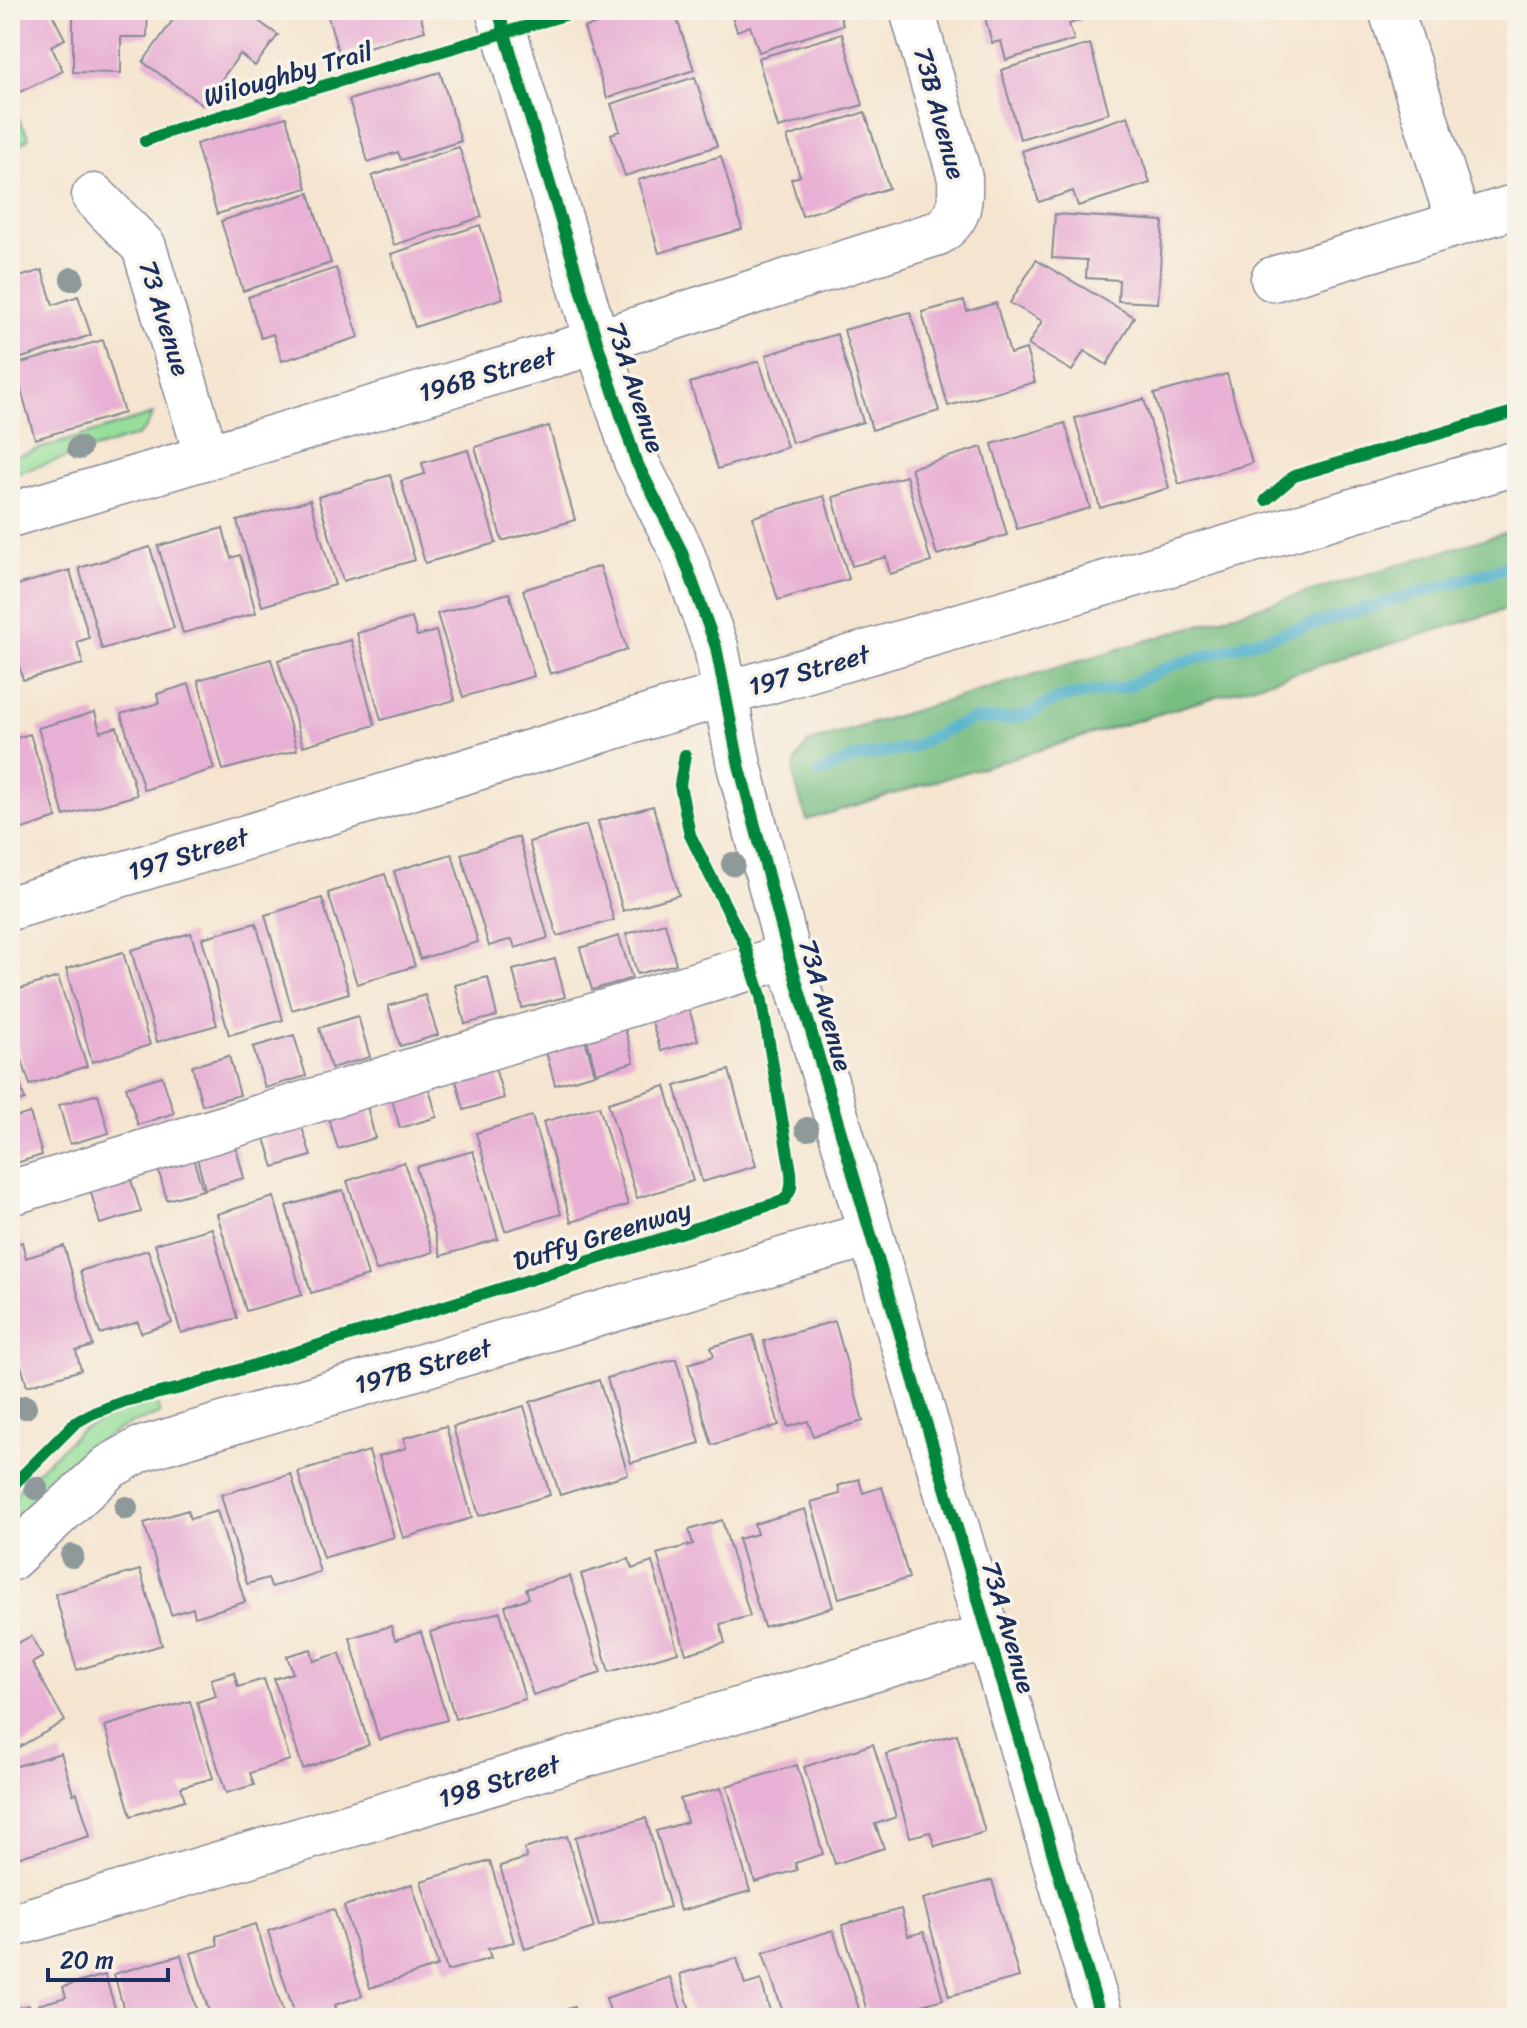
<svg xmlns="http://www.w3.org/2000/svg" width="1527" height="2028" font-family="Sriracha,sans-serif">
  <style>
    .green { fill: #96df9a; stroke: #58877c; stroke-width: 2 }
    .forest { fill: #78be82; stroke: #4a7670; stroke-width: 2 }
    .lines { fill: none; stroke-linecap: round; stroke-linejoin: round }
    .stream { stroke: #4aaec9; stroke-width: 12 }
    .building { fill: #e8b0d4 }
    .minor-casing { stroke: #888a97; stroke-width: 47 }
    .minor { stroke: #fff; stroke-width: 44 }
    .cycleway-casing { stroke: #f7f3e8; stroke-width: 17 }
    .cycleway { stroke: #00873e; stroke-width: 12 }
    .tree { fill: #8e999a }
    .labels { text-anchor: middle; stroke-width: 7; stroke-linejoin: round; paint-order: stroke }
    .street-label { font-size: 26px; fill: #1b2f5e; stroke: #f7f3e8 }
  </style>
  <rect width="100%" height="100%" fill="#f7f3e8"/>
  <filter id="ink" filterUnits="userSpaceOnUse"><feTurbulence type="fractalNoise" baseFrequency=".0125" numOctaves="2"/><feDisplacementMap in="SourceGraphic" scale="16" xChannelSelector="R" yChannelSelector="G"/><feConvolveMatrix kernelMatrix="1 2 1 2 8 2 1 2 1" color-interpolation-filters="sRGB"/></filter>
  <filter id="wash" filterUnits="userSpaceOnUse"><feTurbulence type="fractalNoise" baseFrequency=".006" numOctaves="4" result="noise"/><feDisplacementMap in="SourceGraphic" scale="32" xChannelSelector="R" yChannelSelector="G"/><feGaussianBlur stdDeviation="1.8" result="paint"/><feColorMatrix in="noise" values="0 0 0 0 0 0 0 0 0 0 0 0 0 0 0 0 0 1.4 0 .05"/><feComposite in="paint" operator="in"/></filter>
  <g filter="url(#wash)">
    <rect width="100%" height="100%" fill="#f5e5d0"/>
    <g class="green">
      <path d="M10,103L29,137L10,155Z"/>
      <path d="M153,414L145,429L136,436L10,475V458Z"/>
      <path d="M156,1402L160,1414C142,1420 124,1425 108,1436C72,1460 42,1494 10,1523V1502L25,1483L81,1430L120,1412Z"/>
    </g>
    <path class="forest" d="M1517,529V606L807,820C798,790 782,766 810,742Z"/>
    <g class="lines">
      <path class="stream" d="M819,773L857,757L911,748L950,728L974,719H1010L1028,714L1059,698L1123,688L1170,666L1517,564"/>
    </g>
    <g id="blocks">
      <g class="building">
        <path d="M16,10H50L65,39L51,46L63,71L16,94L10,82V13Z"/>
        <path d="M73,10H148L147,37H121V73L73,72Z"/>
        <path d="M180,10H243L278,35L255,66L240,54L203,105L143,62Z"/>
        <path d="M326,10H419L425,31L339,55Z"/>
        <path d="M640,10H674L694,70L607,98L584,28Z"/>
        <path d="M730,10H838L843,25L759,52L750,26L737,31Z"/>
        <path d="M983,10H1080L1083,19L1069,24L1074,40L1006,60L1001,41L992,43Z"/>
        <path d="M842,34L863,105L778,128L758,58Z"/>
        <path d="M1090,44L1109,113L1020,139L1001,70Z"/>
        <path d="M440,72L461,141L401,160L398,152L368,162L349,100Z"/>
        <path d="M695,77L717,146L625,176L611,134L620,131L611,104Z"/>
        <path d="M865,112L889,188L802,216L791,179L800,176L787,137Z"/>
        <path d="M1128,116L1150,183L1078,206L1073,191L1039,202L1022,151Z"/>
        <path d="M286,117L307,188L217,214L196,144Z"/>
        <path d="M459,147L482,217L394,245L372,176Z"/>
        <path d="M721,156L742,229L659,253L638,180Z"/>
        <path d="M309,193L331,263L243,291L221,221Z"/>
        <path d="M1055,214L1163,221L1158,303L1118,301L1119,280L1086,278L1087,260L1052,258Z"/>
        <path d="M480,225L503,298L415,327L391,254Z"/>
        <path d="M1036,260L1134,317L1107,365L1084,351L1072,371L1028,345L1042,321L1010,303Z"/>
        <path d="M336,268L359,337L282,361L273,334L261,338L248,297Z"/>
        <path d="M42,270L53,305L78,296L91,335L10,362V280Z"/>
        <path d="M964,301L967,311L996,303L1010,354L1026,349L1035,382L948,406L922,312Z"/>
        <path d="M910,312L939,411L872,430L844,330Z"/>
        <path d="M837,334L863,422L792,443L766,355Z"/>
        <path d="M103,340L124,413L35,439L14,365Z"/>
        <path d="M759,361L787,447L718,469L690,383Z"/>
        <path d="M1227,374L1252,463L1179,484L1154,394Z"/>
        <path d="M1144,399L1169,488L1100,508L1075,418Z"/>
        <path d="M1065,423L1090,508L1017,529L992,444Z"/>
        <path d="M549,426L575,520L502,541L475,447Z"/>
        <path d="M982,447L1007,535L937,555L911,468Z"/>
        <path d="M468,450L496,543L425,563L401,481L425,474L422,463Z"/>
        <path d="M390,475L415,560L343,581L318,497Z"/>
        <path d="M906,476L931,562L890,574L886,557L852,566L833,497Z"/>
        <path d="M824,496L849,579L778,600L753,517Z"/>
        <path d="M310,500L335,585L262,606L237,521Z"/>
        <path d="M223,528L231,558L240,555L256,613L183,633L158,546Z"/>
        <path d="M150,547L174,628L102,649L79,568Z"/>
        <path d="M600,566L627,650L550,674L523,590Z"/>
        <path d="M70,570L89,638L77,642L83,664L23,680L10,633V587Z"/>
        <path d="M509,593L534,676L463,697L437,614Z"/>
        <path d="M412,618L417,636L436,631L455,700L381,720L357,633Z"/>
        <path d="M351,640L375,725L303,746L278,660Z"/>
        <path d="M271,659L297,750L223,770L198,680Z"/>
        <path d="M189,684L214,769L144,790L121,714L159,703L157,694Z"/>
        <path d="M95,712L100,732L117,727L137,795L64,816L38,728Z"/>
        <path d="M30,734L57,818L10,833V740Z"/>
        <path d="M653,806L679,895L623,911L598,821Z"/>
        <path d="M586,825L614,920L557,936L529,842Z"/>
        <path d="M519,837L548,938L515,948L512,939L489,946L461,854Z"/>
        <path d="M452,854L478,942L420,959L394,871Z"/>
        <path d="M385,874L415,966L357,984L328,893Z"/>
        <path d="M322,898L349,993L292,1010L265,915Z"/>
        <path d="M256,923L283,1020L229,1035L202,938Z"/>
        <path d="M665,923L676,964L637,974L626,934Z"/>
        <path d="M191,933L217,1025L157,1042L131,950Z"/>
        <path d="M619,936L632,978L592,990L580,948Z"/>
        <path d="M123,952L150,1045L92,1062L66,969Z"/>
        <path d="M555,959L565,997L522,1008L513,970Z"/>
        <path d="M58,977L87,1066L30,1085L10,1024V992Z"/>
        <path d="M488,977L497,1016L465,1024L455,985Z"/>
        <path d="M425,995L438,1035L400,1046L388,1006Z"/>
        <path d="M687,1001L698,1040L661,1051L649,1013Z"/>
        <path d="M358,1016L370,1057L331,1068L319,1028Z"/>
        <path d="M623,1021L634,1062L596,1073L585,1032Z"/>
        <path d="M583,1033L595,1074L555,1085L544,1044Z"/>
        <path d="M294,1035L306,1076L265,1088L253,1047Z"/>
        <path d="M10,1053L25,1100L10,1104Z"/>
        <path d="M229,1056L240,1095L202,1105L192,1066Z"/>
        <path d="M492,1058L504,1098L464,1110L453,1070Z"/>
        <path d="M729,1070L756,1166L702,1182L675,1086Z"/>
        <path d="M162,1076L174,1113L138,1125L126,1087Z"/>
        <path d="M426,1078L437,1117L400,1128L389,1089Z"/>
        <path d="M665,1086L693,1181L637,1198L608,1103Z"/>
        <path d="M98,1094L109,1133L70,1144L59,1105Z"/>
        <path d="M365,1098L375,1138L338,1149L326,1109Z"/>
        <path d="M599,1106L628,1205L571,1222L543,1122Z"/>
        <path d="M30,1113L42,1155L10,1165V1119Z"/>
        <path d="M532,1116L561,1214L505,1231L476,1133Z"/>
        <path d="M299,1118L311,1156L274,1167L262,1129Z"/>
        <path d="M234,1140L244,1178L205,1189L195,1151Z"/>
        <path d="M473,1151L498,1239L441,1256L416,1167Z"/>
        <path d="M191,1152L203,1190L167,1200L156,1162Z"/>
        <path d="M404,1162L433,1252L376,1271L347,1181Z"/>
        <path d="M127,1167L141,1212L100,1224L87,1179Z"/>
        <path d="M343,1190L368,1276L311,1293L286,1206Z"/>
        <path d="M274,1197L302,1295L246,1311L217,1214Z"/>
        <path d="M212,1228L237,1318L181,1333L155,1244Z"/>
        <path d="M22,1242L26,1258L64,1246L93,1346L76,1351L81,1370L27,1386L10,1328V1246Z"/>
        <path d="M148,1250L172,1323L141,1333L138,1322L100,1334L80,1271Z"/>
        <path d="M835,1321L863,1421L813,1436L808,1421L788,1427L764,1341Z"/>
        <path d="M753,1335L779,1425L712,1445L688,1364L714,1356L711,1347Z"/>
        <path d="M676,1359L700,1443L631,1463L607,1378Z"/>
        <path d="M599,1380L628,1474L560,1495L530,1402Z"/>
        <path d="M524,1406L550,1495L479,1516L453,1427Z"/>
        <path d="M446,1426L472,1518L403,1538L379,1456L406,1448L404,1438Z"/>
        <path d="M369,1451L394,1537L323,1558L298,1472Z"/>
        <path d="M291,1474L320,1572L271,1587L268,1578L247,1584L221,1495Z"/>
        <path d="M859,1479L863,1493L882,1487L909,1578L839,1598L811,1502L840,1494L838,1486Z"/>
        <path d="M805,1509L833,1607L764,1627L738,1539L757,1534L754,1524Z"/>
        <path d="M188,1510L190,1519L217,1511L245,1602L195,1617L193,1608L171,1615L144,1523Z"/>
        <path d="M722,1520L750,1616L720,1624L725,1643L686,1654L657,1554L693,1544L689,1530Z"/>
        <path d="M629,1559L632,1569L652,1562L678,1652L609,1672L581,1574Z"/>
        <path d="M140,1570L162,1645L77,1670L55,1594Z"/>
        <path d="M570,1576L601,1673L533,1695L505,1606L529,1598L526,1589Z"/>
        <path d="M500,1612L525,1699L455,1719L430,1632Z"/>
        <path d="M391,1626L395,1640L421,1632L447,1720L379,1740L350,1638Z"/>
        <path d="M31,1636L43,1657L32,1663L65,1721L10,1752V1647Z"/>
        <path d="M311,1649L314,1661L340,1653L369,1745L303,1769L274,1679L293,1673L287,1656Z"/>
        <path d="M234,1672L238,1687L264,1679L290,1760L250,1773L254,1785L226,1793L197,1702L216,1696L211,1679Z"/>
        <path d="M190,1701L213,1778L181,1787L185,1800L131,1816L105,1726Z"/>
        <path d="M957,1734L985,1832L935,1846L930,1832L910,1837L886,1754Z"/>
        <path d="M873,1744L896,1817L875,1824L884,1848L835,1864L804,1767Z"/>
        <path d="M61,1753L73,1794L77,1793L90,1836L10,1860V1768Z"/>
        <path d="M797,1765L823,1854L795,1863L797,1870L755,1882L727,1786Z"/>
        <path d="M721,1788L750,1891L680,1911L656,1831L687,1822L680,1799Z"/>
        <path d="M646,1818L670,1907L599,1926L575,1837Z"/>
        <path d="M567,1836L594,1928L525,1949L500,1866L527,1858L524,1849Z"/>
        <path d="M490,1861L514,1942L488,1949L491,1958L447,1971L421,1881Z"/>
        <path d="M992,1880L1019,1977L949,1996L923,1899Z"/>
        <path d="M412,1884L438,1966L370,1988L344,1906Z"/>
        <path d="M334,1909L362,1996L335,2005L339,2018H296L268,1931Z"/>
        <path d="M901,1909L908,1936L924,1932L943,1999L877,2018H869L842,1925Z"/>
        <path d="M256,1924L284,2015L273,2018H211L191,1953L218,1945L216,1936Z"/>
        <path d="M833,1930L862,2018H785L763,1953Z"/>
        <path d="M181,1955L199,2018H126L114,1974Z"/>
        <path d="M737,1958L745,1985L761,1980L772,2018H692L680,1974Z"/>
        <path d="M105,1975L118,2018H42L38,2005L66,1997L63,1987Z"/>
        <path d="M670,1977L684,2018H612L606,1998Z"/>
        <path d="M29,2005L33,2018H10V2010Z"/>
        <path d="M574,2007L577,2018H538V2017Z"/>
      </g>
    </g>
  </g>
  <g filter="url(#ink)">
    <use href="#blocks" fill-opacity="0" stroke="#888a97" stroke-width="2"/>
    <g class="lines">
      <defs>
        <g id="minor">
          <path d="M498,10L597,342L636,461L681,550L716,647L739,765L789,956L1101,2018"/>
          <path d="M1391,10L1459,223"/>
          <path d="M94,196L144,247L207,457"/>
          <path d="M1273,279L1517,206"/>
          <path d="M10,515L597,342L938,233C960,219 961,203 960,178L912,10"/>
          <path d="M10,908L657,714L1517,463"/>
          <path d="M10,1193L789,956"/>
          <path d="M10,1559L109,1467L141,1449L870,1234"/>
          <path d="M10,1926L953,1646L989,1638"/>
        </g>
      </defs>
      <use href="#minor" class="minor-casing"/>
      <use href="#minor" class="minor"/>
      <defs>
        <g id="cycleway">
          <path d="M498,10L597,342L636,461L681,550L716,647L739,765L789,956L1101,2018"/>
          <path d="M145,141L176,129L582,10"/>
          <path d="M1266,500L1294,476L1517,411"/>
          <path d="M10,1488L75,1423L91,1414L125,1401L181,1388L783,1201C792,1192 792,1185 791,1172L761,996L744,943L690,835L680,785L685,755"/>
        </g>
      </defs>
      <use href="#cycleway" class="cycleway-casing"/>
      <use href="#cycleway" class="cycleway"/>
    </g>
    <g class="tree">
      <circle cx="72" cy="279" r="12"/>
      <circle cx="79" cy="448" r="12"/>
      <circle cx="733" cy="864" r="12"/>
      <circle cx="807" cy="1129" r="12"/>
      <circle cx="25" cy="1407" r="12"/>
      <circle cx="36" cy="1488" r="12"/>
      <circle cx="126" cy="1508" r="12"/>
      <circle cx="72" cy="1556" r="12"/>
    </g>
  </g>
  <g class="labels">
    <g class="street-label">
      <text transform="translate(288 74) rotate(-16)" y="9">Wiloughby Trail</text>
      <text transform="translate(940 113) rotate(75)" y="9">73B Avenue</text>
      <text transform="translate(165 318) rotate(73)" y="9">73 Avenue</text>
      <text transform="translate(487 374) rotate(-16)" y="9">196B Street</text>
      <text transform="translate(636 387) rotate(72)" y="9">73A Avenue</text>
      <text transform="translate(809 670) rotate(-16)" y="9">197 Street</text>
      <text transform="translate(188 854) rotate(-17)" y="9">197 Street</text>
      <text transform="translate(826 1005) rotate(74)" y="9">73A Avenue</text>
      <text transform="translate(602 1235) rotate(-17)" y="9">Duffy Greenway</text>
      <text transform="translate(423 1366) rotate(-16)" y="9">197B Street</text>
      <text transform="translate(1009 1627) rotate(74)" y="9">73A Avenue</text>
      <text transform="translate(499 1781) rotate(-17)" y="9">198 Street</text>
    </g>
  </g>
  <rect width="1527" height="2028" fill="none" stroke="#f7f3e8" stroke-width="40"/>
  <path d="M48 1968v12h120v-12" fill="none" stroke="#1b2f5e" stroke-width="4"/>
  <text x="60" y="1968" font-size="24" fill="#1b2f5e" stroke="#f7f3e8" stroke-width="6" paint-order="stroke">20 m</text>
</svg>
